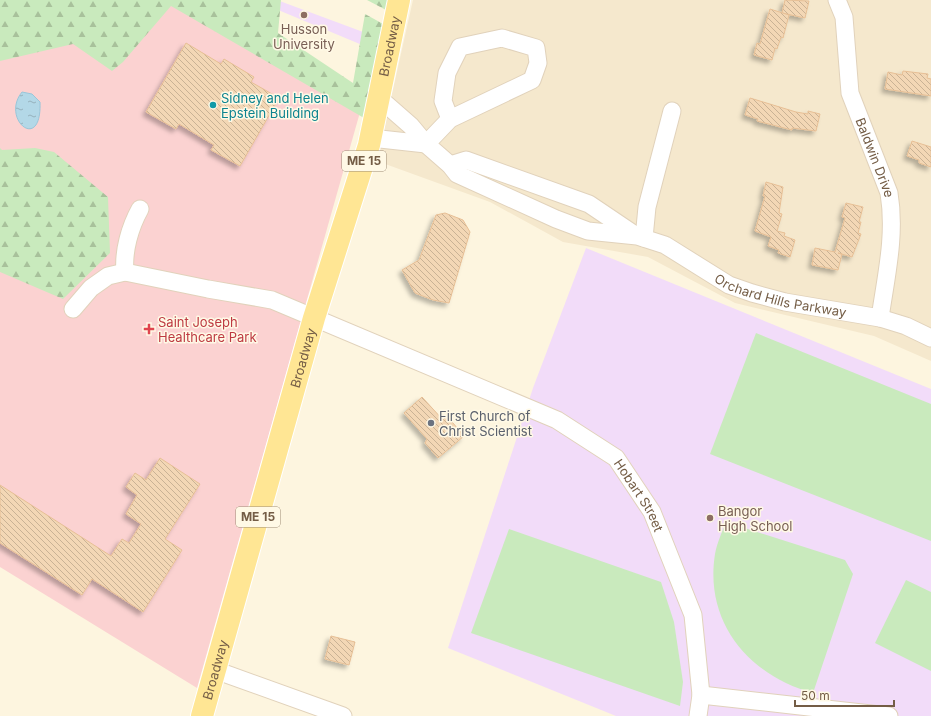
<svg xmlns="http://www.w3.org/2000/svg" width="931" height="716" font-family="Inter,sans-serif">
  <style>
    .residential { fill: #f5e8cd }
    .education { fill: #f2dcf9 }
    .medical { fill: #fbd2d1 }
    .forest { fill: url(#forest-firs) }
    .park { fill: #c9eabd }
    .water { fill: url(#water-ripples); stroke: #99c6d9 }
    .building { fill: url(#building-back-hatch); stroke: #e7bf95; filter: url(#shadow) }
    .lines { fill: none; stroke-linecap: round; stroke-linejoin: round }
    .minor-casing { stroke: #e1d2bb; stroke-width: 19 }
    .major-casing { stroke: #fff; stroke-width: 24 }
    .minor { stroke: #fff; stroke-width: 17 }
    .major { stroke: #ffe694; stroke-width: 22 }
    .education-dot { fill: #8d6e63; stroke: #fff9e6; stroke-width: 1.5 }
    .culture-dot { fill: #0f9aa8; stroke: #fff9e6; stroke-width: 1.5 }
    .health-dot { fill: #e0444e; stroke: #fff9e6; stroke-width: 1.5 }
    .worship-dot { fill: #6b7280; stroke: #fff9e6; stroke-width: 1.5 }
    .labels { text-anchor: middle; stroke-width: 3; stroke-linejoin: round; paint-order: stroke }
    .shield { fill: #fff9e6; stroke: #9e8c76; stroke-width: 1 }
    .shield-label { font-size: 12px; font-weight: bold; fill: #745d46 }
    .education-label { font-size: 13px; fill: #785e54; stroke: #fff9e6 }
    .street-label { font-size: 13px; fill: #745d46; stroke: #fff9e6 }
    .culture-label { font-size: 13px; fill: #0d838f; stroke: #fff9e6; text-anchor: start }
    .health-label { font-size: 13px; fill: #be3a42; stroke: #fff9e6; text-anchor: start }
    .worship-label { font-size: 13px; fill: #5b616d; stroke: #fff9e6; text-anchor: start }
  </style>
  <defs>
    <pattern id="forest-firs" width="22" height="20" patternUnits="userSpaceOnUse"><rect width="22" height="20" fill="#c9eabd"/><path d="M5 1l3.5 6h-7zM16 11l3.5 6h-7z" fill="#a8c19b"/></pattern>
    <pattern id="water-ripples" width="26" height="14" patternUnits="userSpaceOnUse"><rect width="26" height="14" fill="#b3d8e7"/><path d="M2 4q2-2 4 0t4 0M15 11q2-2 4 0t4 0" fill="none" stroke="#96b2bd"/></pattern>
    <pattern id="building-back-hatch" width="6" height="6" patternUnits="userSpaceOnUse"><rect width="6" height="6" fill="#f3d7b5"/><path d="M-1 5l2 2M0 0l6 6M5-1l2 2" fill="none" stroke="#c9b295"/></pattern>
    <filter id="shadow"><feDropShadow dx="-3.5" dy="3.5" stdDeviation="2" flood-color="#0004"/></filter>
  </defs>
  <rect width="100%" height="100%" fill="#fdf5df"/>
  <path class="residential" d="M413,0H931V361L874,336L735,303L648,257L563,242L490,202L377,161Z"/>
  <g class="education">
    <path d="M277,0L382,39L379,52L259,2Z"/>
    <path d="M586,248L931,389V716H616L448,648L533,388Z"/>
  </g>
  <path class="medical" d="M0,0H202L366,91L197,688L0,567Z"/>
  <g class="forest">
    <path d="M0,0H281L278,33L353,83L365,14L385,25L364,118L171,6L123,62L112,71L73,44L0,61Z"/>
    <path d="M367,0H388L386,10Z"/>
    <path d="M0,148L2,150L35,148L54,152L108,197L110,253L63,299L0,272Z"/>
  </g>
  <g class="park">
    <path d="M756,333L931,404V541L710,454Z"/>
    <path d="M726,522L845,560L853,574L813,693C750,676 704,623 715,554C717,543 722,532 726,522Z"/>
    <path d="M509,529L661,582L674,622L683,682L680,706L471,633Z"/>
    <path d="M906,580L931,592V671L875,643Z"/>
  </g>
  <path class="water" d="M22,92L32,94L40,102C42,154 0,119 22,92Z"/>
  <g class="building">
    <path d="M785,0L809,1L805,18L782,13Z"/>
    <path d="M770,9L789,15L783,38L781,37L777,49L775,48L772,60L754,55L757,43L760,44Z"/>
    <path d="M186,43L221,64L224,59L254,77L251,82L279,98L240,166L211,150L214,145L179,124L176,129L146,112Z"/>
    <path d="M903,71L928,74L927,78L931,79V96L885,89L888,72L902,75Z"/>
    <path d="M750,98L796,112L808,114V111L820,114L816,131L792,128V130L757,121L758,119L745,115Z"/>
    <path d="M912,141L931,147V167L919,163V160L907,156Z"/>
    <path d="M766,182L783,187L779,213L782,214L777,231L785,233L784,236L795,240L790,257L778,253L779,250L768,246L771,237L755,231L765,196H763Z"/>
    <path d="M846,203L863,207L859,222H861L858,233L861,234L852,257L838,253L842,254L838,270L812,265L815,248L835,252L845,218L842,217Z"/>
    <path d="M445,213L463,220L470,232L449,303L433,300L415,293L402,270L419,260L436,215Z"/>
    <path d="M422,397L443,420L447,416L464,436L438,458L425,443L427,439L404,413Z"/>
    <path d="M160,458L200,484L165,539L182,550L143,612L92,579L82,595L0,543V485L111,556L122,539L129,543L141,524L126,514L137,495L126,487L135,473L146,480Z"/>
    <path d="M331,636L355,642L349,665L325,659Z"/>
  </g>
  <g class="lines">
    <defs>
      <g id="minor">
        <path id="s1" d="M837,0L844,17L850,93L889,193C896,235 886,276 880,318"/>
        <path id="s2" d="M379,98L411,126L426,144L450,165L457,174L556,219L588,231L637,236L665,245L729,285L752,293L785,302L880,318L906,326L931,338"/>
        <path d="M371,138L426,144"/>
        <path d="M426,144L450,119L532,80L538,63L536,48L502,38L460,47L447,73L443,101L450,119"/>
        <path d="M450,165L466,160L589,204L635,235"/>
        <path d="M644,238L647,207L672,111"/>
        <path d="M125,272C123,251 130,227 140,209"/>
        <path id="s3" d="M73,309L91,288L108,276L125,272L208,289L272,300L557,420L616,458L652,512L693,615L701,695L698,716"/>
        <path d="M215,670L343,716"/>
        <path d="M701,695L889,716"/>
      </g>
      <g id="major">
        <path id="s4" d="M202,716L314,318L369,145L399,0"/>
      </g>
    </defs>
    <use href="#minor" class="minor-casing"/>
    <use href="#major" class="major-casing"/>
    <use href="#minor" class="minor"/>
    <use href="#major" class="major"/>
  </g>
  <g class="education-dot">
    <circle cx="304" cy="15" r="4"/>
    <circle cx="710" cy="518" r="4"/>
  </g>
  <circle class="culture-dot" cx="213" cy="105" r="4"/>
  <path class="health-dot" d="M147 323h4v4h4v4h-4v4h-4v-4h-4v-4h4z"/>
  <circle class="worship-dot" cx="431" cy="423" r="4"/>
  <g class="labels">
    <g class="shield">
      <rect x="342" y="151" width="44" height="20" rx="3"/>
      <rect x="236" y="507" width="44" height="20" rx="3"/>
    </g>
    <g class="shield-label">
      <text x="364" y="165">ME 15</text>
      <text x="258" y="521">ME 15</text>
    </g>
    <g class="education-label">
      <text x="304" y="34">Husson<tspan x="304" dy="15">University</tspan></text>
      <text x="718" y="516" text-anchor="start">Bangor<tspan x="718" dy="15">High School</tspan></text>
    </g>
    <g class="street-label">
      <text dy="5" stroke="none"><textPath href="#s4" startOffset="696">Broadway</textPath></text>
      <text dy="5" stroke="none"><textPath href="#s1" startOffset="164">Baldwin Drive</textPath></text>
      <text dy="5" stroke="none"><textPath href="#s2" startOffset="459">Orchard Hills Parkway</textPath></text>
      <text dy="5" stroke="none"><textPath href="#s4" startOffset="372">Broadway</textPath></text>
      <text dy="5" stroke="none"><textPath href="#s3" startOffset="639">Hobart Street</textPath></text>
      <text dy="5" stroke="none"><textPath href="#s4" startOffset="48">Broadway</textPath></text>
    </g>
    <g class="culture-label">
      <text x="221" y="103">Sidney and Helen<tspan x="221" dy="15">Epstein Building</tspan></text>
    </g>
    <g class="health-label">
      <text x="158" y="327">Saint Joseph<tspan x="158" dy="15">Healthcare Park</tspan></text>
    </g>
    <g class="worship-label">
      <text x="439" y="421">First Church of<tspan x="439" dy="15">Christ Scientist</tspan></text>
    </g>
  </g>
  <path d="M795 700v6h99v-6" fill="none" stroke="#745d46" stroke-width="2"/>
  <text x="801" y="700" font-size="12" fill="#745d46" stroke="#fff9e6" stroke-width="3" paint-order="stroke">50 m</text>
</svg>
